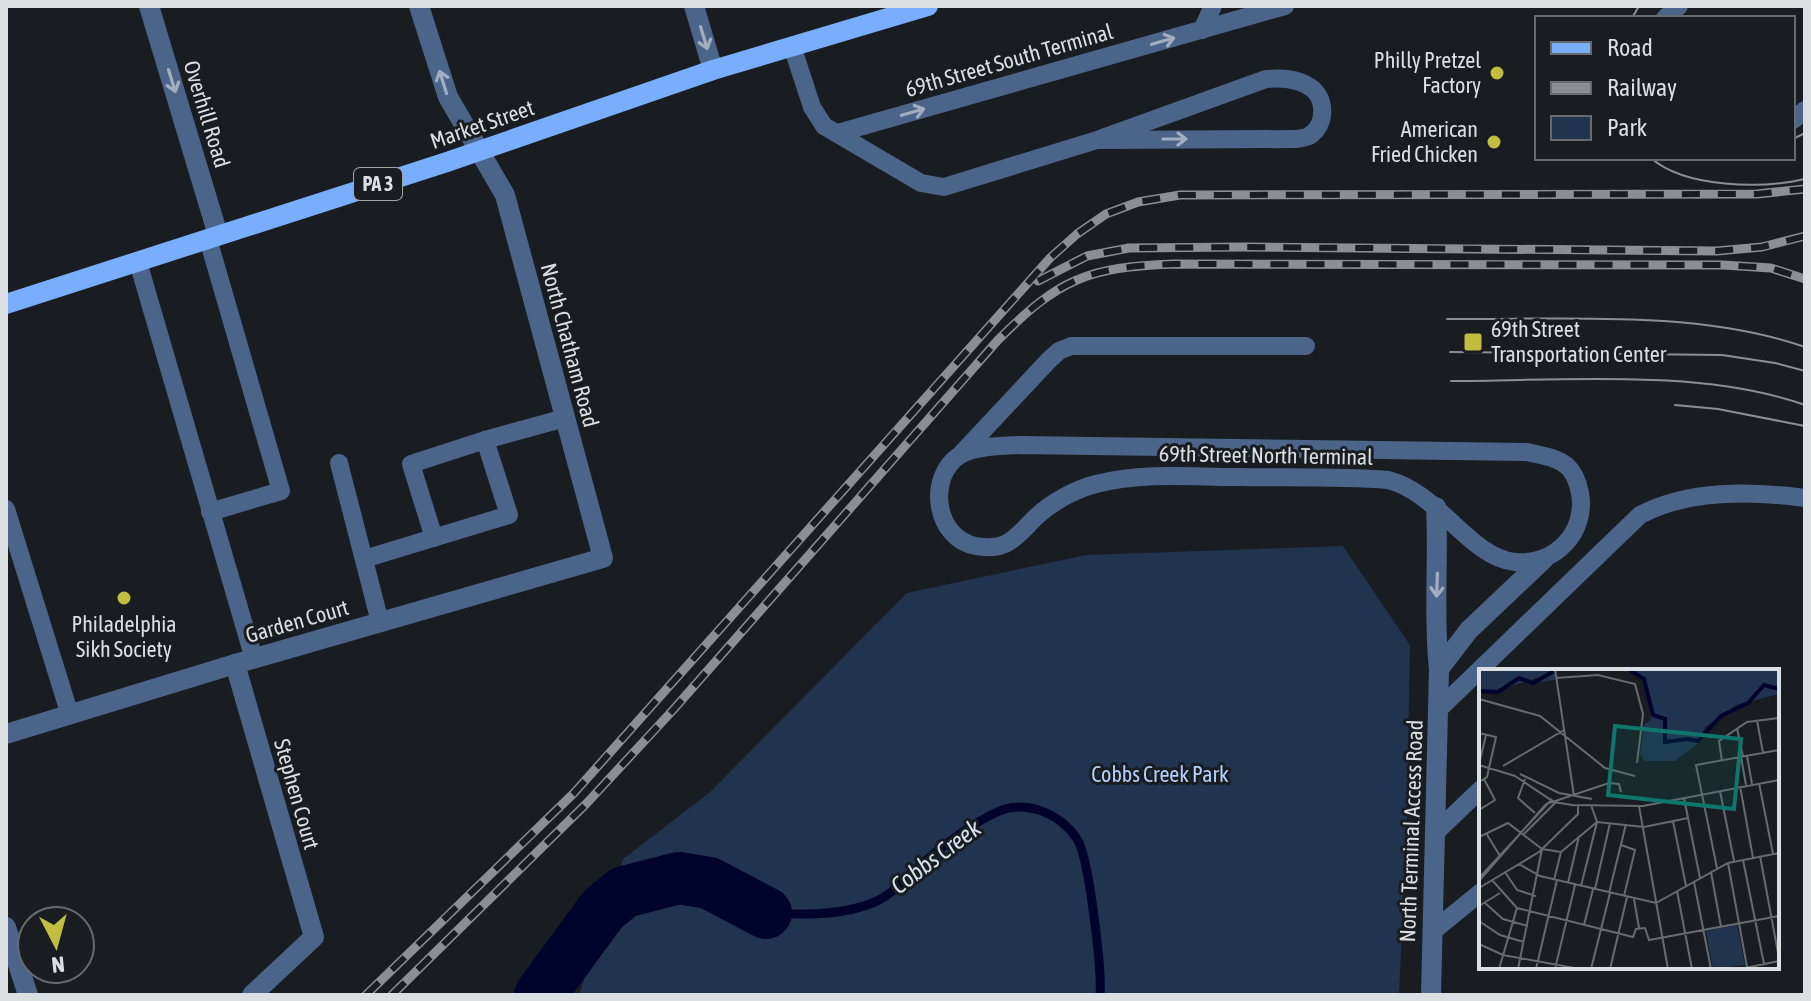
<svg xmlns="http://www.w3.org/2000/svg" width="1811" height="1001" font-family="'Asap Condensed',sans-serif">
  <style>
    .green { fill: #20334f }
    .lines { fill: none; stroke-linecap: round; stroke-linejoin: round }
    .stream { stroke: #00042d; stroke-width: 9 }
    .river { stroke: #00042d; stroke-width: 52 }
    .lane { stroke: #4b658a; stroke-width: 18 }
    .street { stroke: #4b658a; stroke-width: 20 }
    .primary { stroke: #78aefc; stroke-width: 20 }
    .tram { stroke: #8b8e92; stroke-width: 2 }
    .rail-casing { stroke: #8b8e92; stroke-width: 9 }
    .rail { stroke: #191d21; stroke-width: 6; stroke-dasharray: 18; stroke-linecap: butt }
    .oneway { stroke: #a2aebf }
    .poi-dot { fill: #c2bd3f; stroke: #191d21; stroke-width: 3 }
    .labels { text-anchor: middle; stroke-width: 6; stroke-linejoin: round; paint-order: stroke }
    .shield { fill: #191d21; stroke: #a2a5a8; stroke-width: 2 }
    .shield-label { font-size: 20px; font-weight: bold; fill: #dcdfe2 }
    .street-label { font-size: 22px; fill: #dcdfe2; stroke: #191d21 }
    .poi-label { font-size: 22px; fill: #dcdfe2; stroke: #191d21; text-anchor: end }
    .park-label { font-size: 22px; fill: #b0d0fd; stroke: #191d21 }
    .water-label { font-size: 24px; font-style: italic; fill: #d7e2f1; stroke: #191d21 }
    .inset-river { fill: none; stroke: #00042d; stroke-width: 4 }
    .inset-road { fill: none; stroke: #676b6e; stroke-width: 2 }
    .view { fill: #0f766e; fill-opacity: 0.15; stroke: #0f766e; stroke-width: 4 }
    .inset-edge { fill: none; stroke: #dcdfe2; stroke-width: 4 }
  </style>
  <rect width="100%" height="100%" fill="#191d21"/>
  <path class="green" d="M1343,546L1410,645L1407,817L1399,995H579L623,859L709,793L907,593L1086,555Z"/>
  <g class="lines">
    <path class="stream" d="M766,913C801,915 842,916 875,902C895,893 901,881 917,868C941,847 969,825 997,812C1025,799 1060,813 1077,839C1089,856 1102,971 1100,995"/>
    <path class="river" d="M540,995L603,909L624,892L679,878L709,883L766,913"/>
    <g class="lane">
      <path d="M1665,18L1679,6"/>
      <path d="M1202,30L1213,6"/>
      <path d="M792,46L812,107L824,126L921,183L944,187L1097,140L1266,79C1281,78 1296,78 1310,87C1326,97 1327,125 1309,136C1305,138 1301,138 1296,139L1097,140"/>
      <path d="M1793,120L1805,110"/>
      <path d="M838,133L1285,6"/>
      <path d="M208,239L281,491L210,512"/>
      <path d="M138,262L254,659"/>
      <path d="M1020,445L1527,452C1540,455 1556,457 1567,466C1575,473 1578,483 1580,493C1587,532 1555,566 1515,562C1469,557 1438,492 1388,480C1338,476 1286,478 1236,477C1190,477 1141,472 1096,484C1076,489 1052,502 1037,516C1017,535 1009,552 976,546C935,539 926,477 960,455C975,446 1002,446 1020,445Z"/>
      <path d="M962,453L1049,360L1059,351L1071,346H1306"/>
      <path d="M339,463L380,622"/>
      <path d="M6,509L70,715"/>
      <path d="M434,538L411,464L485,440"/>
      <path d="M364,559L509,515L485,440L565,418"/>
      <path d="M1438,710L1640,515C1689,489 1752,491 1805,498"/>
      <path d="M1434,834L1481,789"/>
      <path d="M1432,932L1481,892"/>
    </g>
    <g class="street">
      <path d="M149,6L218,235"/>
      <path d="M694,6L713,70"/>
      <path d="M235,664L314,937L252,995"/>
      <path d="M1439,669L1469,630L1544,559"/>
      <path d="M6,734L235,664L603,558L505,195L448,97L419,6"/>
      <path d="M6,927L28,995"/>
      <path d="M1431,995L1439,669C1433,615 1439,561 1436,507"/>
    </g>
    <path class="primary" d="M6,304L447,162L713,70L928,6"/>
    <g class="tram">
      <path d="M1632,18L1639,6"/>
      <path d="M1793,139L1805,133"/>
      <path d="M1651,158C1685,188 1762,189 1805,179"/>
      <path d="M1447,319C1560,320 1697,309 1805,347"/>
      <path d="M1450,352L1722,355L1775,363L1805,371"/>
      <path d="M1451,381C1561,381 1700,368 1805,405"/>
      <path d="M1675,405L1718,409L1805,426"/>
    </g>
    <defs>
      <g id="rail">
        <path d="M1038,281L1087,256L1129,248L1244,247L1717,251L1762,247L1805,236"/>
        <path d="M366,995L574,793L1050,258L1077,234L1106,214L1138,202L1180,195L1757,194L1805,189"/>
        <path d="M392,995L586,804L673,710L998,340C1059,279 1087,267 1174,264L1723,265L1771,268L1805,279"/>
      </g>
    </defs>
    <use href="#rail" class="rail-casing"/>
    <use href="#rail" class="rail"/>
  </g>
  <defs><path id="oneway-shaft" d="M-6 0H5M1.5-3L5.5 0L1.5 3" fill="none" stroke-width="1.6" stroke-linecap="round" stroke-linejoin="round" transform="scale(2)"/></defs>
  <g class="oneway">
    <use href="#oneway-shaft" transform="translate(704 38) rotate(73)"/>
    <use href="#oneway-shaft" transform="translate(1163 41) rotate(-16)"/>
    <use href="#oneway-shaft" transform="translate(172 81) rotate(73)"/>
    <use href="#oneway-shaft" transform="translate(443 82) rotate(-107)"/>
    <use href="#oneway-shaft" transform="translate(913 112) rotate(-16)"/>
    <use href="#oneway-shaft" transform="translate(1175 139)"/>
    <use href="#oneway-shaft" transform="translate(1437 585) rotate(92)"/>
  </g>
  <g class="poi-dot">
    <circle cx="1497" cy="73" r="8"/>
    <circle cx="1494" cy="142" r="8"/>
    <rect x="1463" y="332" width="20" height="20" rx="4"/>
    <circle cx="124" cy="598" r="8"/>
  </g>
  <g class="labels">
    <rect class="shield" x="354" y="168" width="48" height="32" rx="6"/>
    <g class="shield-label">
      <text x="378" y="191">PA 3</text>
    </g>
    <g class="street-label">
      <text transform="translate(1009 60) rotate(-16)" y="8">69th Street South Terminal</text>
      <text transform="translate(207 114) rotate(73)" y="8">Overhill Road</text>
      <text transform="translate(482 124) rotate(-19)" y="8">Market Street</text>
      <text transform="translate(570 345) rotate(75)" y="8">North Chatham Road</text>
      <text transform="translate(1266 455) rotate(1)" y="8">69th Street North Terminal</text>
      <text transform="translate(297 621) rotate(-16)" y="8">Garden Court</text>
      <text transform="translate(297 794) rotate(74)" y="8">Stephen Court</text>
      <text transform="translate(1411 831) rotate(-88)" y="8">North Terminal Access Road</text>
    </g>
    <g class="poi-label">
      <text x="1481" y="68">Philly Pretzel<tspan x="1481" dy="25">Factory</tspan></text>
      <text x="1478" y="137">American<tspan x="1478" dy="25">Fried Chicken</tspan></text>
      <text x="1491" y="337" text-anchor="start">69th Street<tspan x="1491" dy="25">Transportation Center</tspan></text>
      <text x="124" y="632" text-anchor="middle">Philadelphia<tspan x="124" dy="25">Sikh Society</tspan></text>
    </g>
    <g class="park-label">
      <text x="1160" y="782">Cobbs Creek Park</text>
    </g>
    <g class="water-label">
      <text transform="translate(936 857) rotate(-37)" y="8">Cobbs Creek</text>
    </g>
  </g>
  <g transform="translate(1479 669)">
    <rect width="300" height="300" fill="#191d21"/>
    <path d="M0,0H78L75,11L62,13L61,8L16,22L0,21ZM141,0H300V25L257,36L226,58L218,75L196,92H165L161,84L165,56L172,50L171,25L162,8ZM258,256L266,296L234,300L227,262Z" fill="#20334f"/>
    <path class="inset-river" d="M149,0L165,10L174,46L186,50V73L208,70M0,22L19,23L40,9L54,14L75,2M208,70L219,72L242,47L269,34L285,16L300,20"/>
    <path class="inset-road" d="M76,0L95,127M77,9L119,6L156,15L164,45L158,94M0,30L61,47L126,99L156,107M278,51L284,84M258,59L264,88M0,64L17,68L8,108L0,113M268,87L273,115M262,88L267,116M1,91L7,66M243,92L240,72L268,53L300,49M0,96L36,107L75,133L93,136L164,137L300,111M24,97L85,61M41,105L80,124L113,130M46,110L39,129L56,144M280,114L294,185M261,117L274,189M241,122L255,192M205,129L221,209M160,137L189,300M0,141L16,131L5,110M194,152L207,217M7,164L21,187M45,165L76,134M0,168L29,154L63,180M142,176L156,181L145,227M63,180L82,183L118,153L165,158L209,149M281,187L300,289M264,191L285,295M249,194L268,298M40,195L61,207L177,234L249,194L300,184M238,199L217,96L300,81M26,203L38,221L57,227M232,203L242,258M0,209L73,130M13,211L38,239L154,268L157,260L166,259L170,271L300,247M75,211L82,183M0,212L67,135L130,114L140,115L142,123M215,213L232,300M89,214L100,167M102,217L118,153L112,136M0,219L60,183L99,145V136M116,220L131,154M198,222L213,300M130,224L147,155M155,230L160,259M6,234L24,250L49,257M0,237L21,224M0,252L21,266L45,273M105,256L114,220M0,275L24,286L101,300M20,300L38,239M39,300L63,180M57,300L78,211M76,300L96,216M112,300L131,224M131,300L148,228M261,300L300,292"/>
    <path class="view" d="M136,57L262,70L255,140L129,126Z"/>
    <rect width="300" height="300" class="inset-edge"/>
  </g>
  <rect width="1811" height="1001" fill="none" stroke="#dcdfe2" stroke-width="16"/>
  <rect x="1535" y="16" width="260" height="144" fill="#191d21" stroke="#676b6e" stroke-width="2"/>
  <rect x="1551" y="42" width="40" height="12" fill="#78aefc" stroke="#676b6e" stroke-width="2"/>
  <text x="1607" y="56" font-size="24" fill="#dcdfe2">Road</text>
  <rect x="1551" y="82" width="40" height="12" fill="#8b8e92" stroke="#676b6e" stroke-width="2"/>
  <text x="1607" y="96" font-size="24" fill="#dcdfe2">Railway</text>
  <rect x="1551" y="116" width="40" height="24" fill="#20334f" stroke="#676b6e" stroke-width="2"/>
  <text x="1607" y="136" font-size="24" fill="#dcdfe2">Park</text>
  <g transform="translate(56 945) rotate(174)"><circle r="38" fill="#191d21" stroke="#676b6e" stroke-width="2"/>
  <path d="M0-6L14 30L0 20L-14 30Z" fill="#c2bd3f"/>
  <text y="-12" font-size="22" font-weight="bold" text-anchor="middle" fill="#dcdfe2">N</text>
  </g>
</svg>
